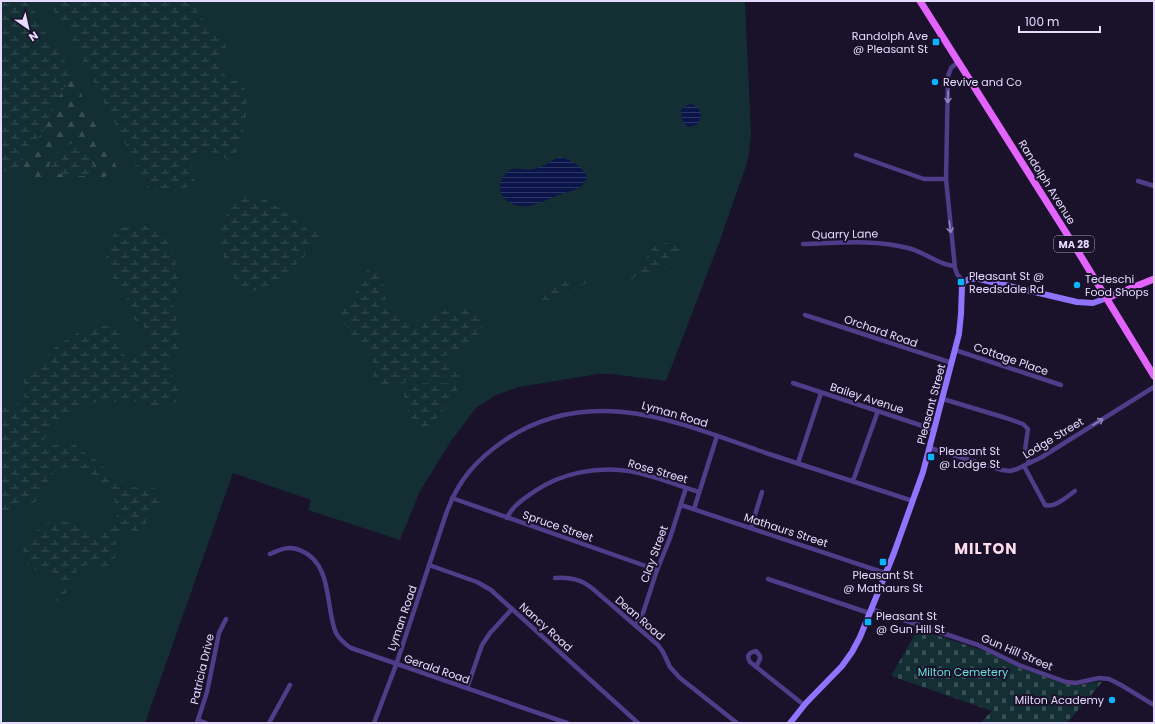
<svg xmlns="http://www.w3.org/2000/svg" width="1155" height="724" font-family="Poppins,sans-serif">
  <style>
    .green { fill: #142f34 }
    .forest { fill: url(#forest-firs); fill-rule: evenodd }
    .wetland { fill: url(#wetland-marsh) }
    .cemetery { fill: url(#cemetery-stones) }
    .water { fill: url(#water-rules) }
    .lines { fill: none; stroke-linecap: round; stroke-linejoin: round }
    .street { stroke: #4f3d89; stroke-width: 4.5 }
    .secondary { stroke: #9273fe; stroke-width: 6 }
    .primary { stroke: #e363fd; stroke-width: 7 }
    .oneway { stroke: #9384be }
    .poi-dot { fill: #09b3fd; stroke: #1a112a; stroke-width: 1.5 }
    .labels { text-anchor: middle; stroke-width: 4; stroke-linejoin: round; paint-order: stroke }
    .shield { fill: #1a112a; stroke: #a99ebf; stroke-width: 1 }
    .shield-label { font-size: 10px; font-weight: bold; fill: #e6dbff }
    .poi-label { font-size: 11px; fill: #e6dbff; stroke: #1a112a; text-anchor: start }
    .street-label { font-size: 11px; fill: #e6dbff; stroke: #1a112a }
    .park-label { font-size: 11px; fill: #66e0da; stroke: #1a112a }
    .district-label { font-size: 15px; font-weight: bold; letter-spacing: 1px; fill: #ffddeb; stroke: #1a112a }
  </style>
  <defs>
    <pattern id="forest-firs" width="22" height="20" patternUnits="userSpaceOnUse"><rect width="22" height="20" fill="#142f34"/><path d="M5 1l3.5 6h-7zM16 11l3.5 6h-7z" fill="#364d52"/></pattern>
    <pattern id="wetland-marsh" width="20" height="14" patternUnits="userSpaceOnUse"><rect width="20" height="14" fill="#142f34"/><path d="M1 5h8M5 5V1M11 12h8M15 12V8" fill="none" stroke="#364d52"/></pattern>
    <pattern id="cemetery-stones" width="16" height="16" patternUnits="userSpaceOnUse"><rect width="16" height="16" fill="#142f34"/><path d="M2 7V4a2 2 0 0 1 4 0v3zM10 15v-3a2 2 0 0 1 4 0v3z" fill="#364d52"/></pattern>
    <pattern id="water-rules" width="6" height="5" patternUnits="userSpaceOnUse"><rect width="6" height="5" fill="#0b1549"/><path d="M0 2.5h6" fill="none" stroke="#2f3664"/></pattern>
  </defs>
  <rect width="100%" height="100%" fill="#1a112a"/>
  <path class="green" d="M1,1H745L751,134L749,153L747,163L719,243L666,381L611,374H598L519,387L496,395L476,408L451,441L420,491L400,540L308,510L311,500L233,473L145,723H1Z"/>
  <path class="forest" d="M72,75L75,76L84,102L121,176L118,179L107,176L95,180L83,181L25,176L20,174V165L23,158L44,130L56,102ZM71,143L86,152L97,171L84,176L63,174L64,149Z"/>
  <g class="wetland">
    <path d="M1,1H25L34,10L45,32L75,76L72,75L56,102L44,130L23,158L20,165V174L1,171Z"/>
    <path d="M46,1H196L198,14L220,38L226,46C225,54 219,62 221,70C224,78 238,79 244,88C252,101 243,153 229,160L227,159L203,148C186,156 193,166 195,181L192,186L165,193L149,190L64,24Z"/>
    <path d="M76,141C85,146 91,163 97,171C88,179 66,175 55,173L49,167C51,155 66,145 76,141Z"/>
    <path d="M247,195C270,196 288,216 307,229L311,231L322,232C325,243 320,246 310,248L302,260L273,283L260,290L248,292L241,289L224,263L223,252L219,240L222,223L230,209L234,204L242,197Z"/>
    <path d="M140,226H154L161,231L170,246L174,255L178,277L177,295L174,303L173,308L181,332L180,345L171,363C173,368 173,370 173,376C173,385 183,391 179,401L165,406L155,405L147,407L129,399C110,405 89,399 71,410C66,414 62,420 58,424C52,430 45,435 43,443L44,447L51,446L59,444H74L89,456L95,459L115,479L122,481L132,487L139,488H154L162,496C157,503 146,526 139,530C129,535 125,530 116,539C115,546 117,557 112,563C104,572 89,559 80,568C70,578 69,599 54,602C56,600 59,597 60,595C65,585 59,572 47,571C41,570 37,571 32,568C27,566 25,561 22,556C27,534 39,527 58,517L66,522L97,532L104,531L112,527L117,518L114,496L110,492L98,487L92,477L66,467L55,471L47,482L39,500L32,503H26L18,508L14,513L1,521V410L3,408C30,401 24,403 24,377L45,358L58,344L69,339L84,328L107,326L120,333L122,336C117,345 119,349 126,357C138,356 144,350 151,340C150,332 145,326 137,323L132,315L126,296L115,282L105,261L110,243L114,234L123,227Z"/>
    <path d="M673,242H678L682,246C678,261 663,270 649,277L644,276L642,273C634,274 632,281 627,285C625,268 638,271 645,262C648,257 648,248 654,245C659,243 667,244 673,242Z"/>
    <path d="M368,270L374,271L382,276C384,285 383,294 387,303C412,354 457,278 486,318L483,327L480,329C473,352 456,349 438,359L441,364C449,366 458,365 463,373L461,377L454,378L423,377L401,384L375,386C371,376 376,374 374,366C373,361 369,356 366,351H361L359,349L347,326L340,320L339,316L341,306L354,297L361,276Z"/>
    <path d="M567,279L586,281L587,283L570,291L551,302L543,304L542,300C548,290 555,281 567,279Z"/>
    <path d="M424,383H446L457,384C461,395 447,406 441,413C438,417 435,423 431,425C423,430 412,422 407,415L409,404L402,393L406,390Z"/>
  </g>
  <path class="cemetery" d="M918,629L991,653L1018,667L1066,684L1079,685L1103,681L1067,723H980L992,711L891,676Z"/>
  <g class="water">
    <path d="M692,104L699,109L701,116L698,124L689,127C682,124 681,117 681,110L687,105Z"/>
    <path d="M559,157C567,157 586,169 587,177C584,190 568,191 558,195C541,202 526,212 509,202C503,199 499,192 500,185C501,179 505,173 510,170C517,166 526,171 534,169C543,167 551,161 559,157Z"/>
  </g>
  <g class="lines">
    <g class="street">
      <path d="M958,62L951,68L948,76L946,179L955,268L957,274L964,282"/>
      <path d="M856,155L924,179H946"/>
      <path d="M1138,181L1154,186"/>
      <path d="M803,244C839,243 874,239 908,248C923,251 940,266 954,266"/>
      <path d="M805,315L952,363"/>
      <path d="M955,350L1061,385"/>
      <path d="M793,383L935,430"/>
      <path d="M943,399L1006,418L1023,424L1028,429L1025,450L1029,463"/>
      <path d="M930,448L1002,470L1010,471L1017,469L1042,457L1154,387"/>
      <path d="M798,463L821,393"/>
      <path d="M1024,466L1045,505C1055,508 1068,496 1075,491"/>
      <path d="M853,481L878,411"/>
      <path d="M452,498L657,570"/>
      <path d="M681,505L885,573"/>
      <path d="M694,509L717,436"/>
      <path d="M507,518C512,506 525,498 535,491C562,473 597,466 629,471C653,475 676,485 699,492"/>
      <path d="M751,528L762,492"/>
      <path d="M270,554C281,549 290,545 302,551C333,565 325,607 336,633C340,640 345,644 351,648L567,723"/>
      <path d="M429,565L477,582L491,590L638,723"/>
      <path d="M555,578C570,577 581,579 593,589L658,645L663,652L670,667L680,678L737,723"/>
      <path d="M768,579L869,613"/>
      <path d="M871,609L978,645L1019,665L1066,682L1076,683L1099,678L1109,679L1121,685L1154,705"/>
      <path d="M635,625L643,613L657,570L670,538L686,488"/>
      <path d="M756,667L760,659V656L756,651C749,652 746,656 750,662L804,705"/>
      <path d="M467,688L482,645L490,633L512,609"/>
      <path d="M198,720L206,723"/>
      <path d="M197,723L207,692L219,633L226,619"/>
      <path d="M269,723L290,685"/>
      <path d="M374,723L396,665L446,514C458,480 476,460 505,440C593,381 684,425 772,455C819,470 866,486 913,501"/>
    </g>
    <path class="secondary" d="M790,723L806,703L842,666L852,652L860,637L894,553L923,472L959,334L961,314L962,286L964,282L969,279H979L1077,302L1093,303L1107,298"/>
    <g class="primary">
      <path d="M920,1L1077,250L1154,376"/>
      <path d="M1107,298L1154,279"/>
    </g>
  </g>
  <defs><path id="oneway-shaft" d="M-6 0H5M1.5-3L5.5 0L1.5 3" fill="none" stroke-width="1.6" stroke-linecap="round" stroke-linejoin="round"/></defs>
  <g class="oneway">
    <use href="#oneway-shaft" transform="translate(948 97) rotate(92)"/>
    <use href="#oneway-shaft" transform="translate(950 227) rotate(83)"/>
    <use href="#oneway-shaft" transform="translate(1098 422) rotate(-32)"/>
  </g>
  <g class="poi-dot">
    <rect x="932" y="38" width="8" height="8" rx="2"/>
    <circle cx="935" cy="82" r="4"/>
    <rect x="957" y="278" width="8" height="8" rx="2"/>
    <circle cx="1077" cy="285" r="4"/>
    <rect x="927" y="453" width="8" height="8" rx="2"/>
    <rect x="879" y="558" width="8" height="8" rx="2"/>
    <rect x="864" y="618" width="8" height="8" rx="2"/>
    <circle cx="1112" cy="700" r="4"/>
  </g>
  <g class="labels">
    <rect class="shield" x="1054" y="236" width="40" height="16" rx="3"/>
    <g class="shield-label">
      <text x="1074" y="248">MA 28</text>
    </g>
    <g class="poi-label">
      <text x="928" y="40" text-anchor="end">Randolph Ave<tspan x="928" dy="13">@ Pleasant St</tspan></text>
      <text x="943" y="86">Revive and Co</text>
      <text x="969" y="280">Pleasant St @<tspan x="969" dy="13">Reedsdale Rd</tspan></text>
      <text x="1085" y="283">Tedeschi<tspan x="1085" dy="13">Food Shops</tspan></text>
      <text x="939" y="455">Pleasant St<tspan x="939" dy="13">@ Lodge St</tspan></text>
      <text x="883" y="579" text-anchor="middle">Pleasant St<tspan x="883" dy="13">@ Mathaurs St</tspan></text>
      <text x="876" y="620">Pleasant St<tspan x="876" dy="13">@ Gun Hill St</tspan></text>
      <text x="1104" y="704" text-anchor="end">Milton Academy</text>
    </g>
    <g class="street-label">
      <text transform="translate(1047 182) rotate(58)" y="4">Randolph Avenue</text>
      <text transform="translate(845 234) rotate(-1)" y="4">Quarry Lane</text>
      <text transform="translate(881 331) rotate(19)" y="4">Orchard Road</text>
      <text transform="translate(1011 359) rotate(19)" y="4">Cottage Place</text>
      <text transform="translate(867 398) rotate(18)" y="4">Bailey Avenue</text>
      <text transform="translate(931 404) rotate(-75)" y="4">Pleasant Street</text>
      <text transform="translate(675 414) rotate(16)" y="4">Lyman Road</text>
      <text transform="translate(1053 438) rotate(-31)" y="4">Lodge Street</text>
      <text transform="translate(658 471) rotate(16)" y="4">Rose Street</text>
      <text transform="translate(558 526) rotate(19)" y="4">Spruce Street</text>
      <text transform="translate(786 530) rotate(18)" y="4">Mathaurs Street</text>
      <text transform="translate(654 554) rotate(-70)" y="4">Clay Street</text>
      <text transform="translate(402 618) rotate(-71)" y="4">Lyman Road</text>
      <text transform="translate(640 618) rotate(41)" y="4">Dean Road</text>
      <text transform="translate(546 627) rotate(42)" y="4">Nancy Road</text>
      <text transform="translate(1017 652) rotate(23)" y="4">Gun Hill Street</text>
      <text transform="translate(202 669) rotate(-77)" y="4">Patricia Drive</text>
      <text transform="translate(437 669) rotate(19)" y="4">Gerald Road</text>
    </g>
    <g class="park-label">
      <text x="963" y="676">Milton Cemetery</text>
    </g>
    <g class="district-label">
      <text x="986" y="554">MILTON</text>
    </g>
  </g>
  <rect width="1155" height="724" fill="none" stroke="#e6dbff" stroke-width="4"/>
  <g transform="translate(28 28) rotate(146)" stroke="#1a112a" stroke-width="3" paint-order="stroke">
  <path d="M0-3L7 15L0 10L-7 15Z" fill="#e6dbff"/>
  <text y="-6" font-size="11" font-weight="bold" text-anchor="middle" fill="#e6dbff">N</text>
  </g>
  <path d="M1019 26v6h81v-6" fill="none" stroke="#e6dbff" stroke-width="2"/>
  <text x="1025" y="26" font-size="12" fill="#e6dbff" stroke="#1a112a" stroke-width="3" paint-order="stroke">100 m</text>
</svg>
